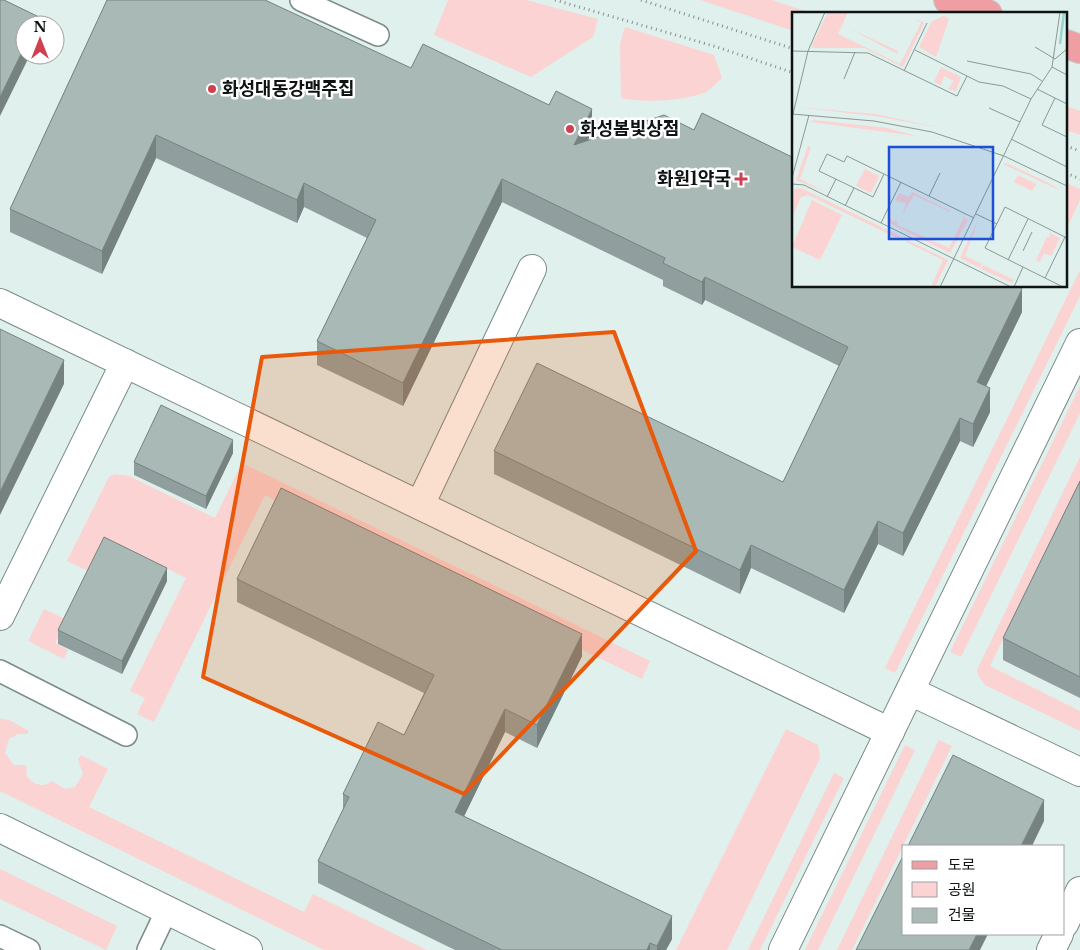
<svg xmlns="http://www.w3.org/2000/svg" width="1080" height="950" font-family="'Libre Baskerville','Noto Sans KR',serif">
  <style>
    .green { fill: #fbd3d2 }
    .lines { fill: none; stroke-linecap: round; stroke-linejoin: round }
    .lane-casing { stroke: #7b8b88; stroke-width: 24 }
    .street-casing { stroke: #7b8b88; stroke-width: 30 }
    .primary-casing { stroke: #cacbcb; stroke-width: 30 }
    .path { stroke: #84908e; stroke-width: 3; stroke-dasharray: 1 4; stroke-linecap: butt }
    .lane { stroke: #fff; stroke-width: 21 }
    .street { stroke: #fff; stroke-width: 28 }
    .primary { stroke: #ef9ea4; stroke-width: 28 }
    .wall { fill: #909f9d }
    .shaded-wall { fill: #76827f }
    .building { fill: #a8b9b6; stroke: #76827f }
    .marked { fill: #e8590c; fill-opacity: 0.2; stroke: #e8590c; stroke-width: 4; stroke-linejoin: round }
    .poi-dot { fill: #d04050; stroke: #fff; stroke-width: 2 }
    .labels { text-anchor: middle; stroke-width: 5; stroke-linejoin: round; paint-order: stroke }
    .poi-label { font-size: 18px; font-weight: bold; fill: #0e1413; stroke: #fff; text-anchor: start }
    .inset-river { fill: none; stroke: #96d7ce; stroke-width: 2.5 }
    .inset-road { fill: none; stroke: #8b9896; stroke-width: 1 }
    .view { fill: #1d4ed8; fill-opacity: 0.15; stroke: #1d4ed8; stroke-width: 2.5 }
    .inset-edge { fill: none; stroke: #0e1413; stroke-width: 2.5 }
  </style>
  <rect width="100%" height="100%" fill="#dff0ed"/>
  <g class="green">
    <path d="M448,0H526L598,19L593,37L531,77L434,35Z"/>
    <path d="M700,0H772L813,14H794V31Z"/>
    <path d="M625,27L714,55L722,78C717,82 710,90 704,93C681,101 645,103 621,98L620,44Z"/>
    <path d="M1066,106L1080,111V135L1066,130Z"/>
    <path d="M1066,183L1080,189V200L1066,230Z"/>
    <path d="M1080,270V296L895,673L885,668Z"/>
    <path d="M1080,386V413L961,657L950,652Z"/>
    <path d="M1080,457V481L990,666L1080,711V731L985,685L978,675L977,670Z"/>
    <path d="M242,463L650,661L642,679L265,495L154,722L137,714L145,698L130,691L186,578L120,545L90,572L67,561L109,477L115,474L129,476L215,518Z"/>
    <path d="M44,609L67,620L55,643L68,650L64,659L28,641Z"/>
    <path d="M0,719L9,720L29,731L27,734H18L9,739L5,753L14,765H26L27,777C34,785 44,788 52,781L65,789L75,787L83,774L78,759L81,755L108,769L89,807L304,912L313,894L427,950H324L0,791Z"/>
    <path d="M786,729L818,745L820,758L727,950H676Z"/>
    <path d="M939,740L952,746L852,950H837Z"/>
    <path d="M905,745L915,750L818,950H805Z"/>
    <path d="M834,773L844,778L760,950H748Z"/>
    <path d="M0,869L117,926L106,950L0,899Z"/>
  </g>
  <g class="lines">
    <defs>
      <g id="lane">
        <path d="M301,0L378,35"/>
        <path d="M0,671L126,735"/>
        <path d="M0,936L29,950"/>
        <path d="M148,950L167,910"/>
      </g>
      <g id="street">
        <path d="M0,303L890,732"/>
        <path d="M420,505L532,269"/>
        <path d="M0,616L125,363"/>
        <path d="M910,691L1080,772"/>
        <path d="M0,828L248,950"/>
        <path d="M1064,924L1080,891"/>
        <path d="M783,950L1080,343"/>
        <path d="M1051,950L1059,934"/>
      </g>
      <g id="primary">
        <path d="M948,0L988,14"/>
        <path d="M1066,44L1080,49"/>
      </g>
    </defs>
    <use href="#lane" class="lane-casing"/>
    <use href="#street" class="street-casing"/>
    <use href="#primary" class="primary-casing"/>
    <g class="path">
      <path d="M555,0L717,47L794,73"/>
      <path d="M641,0L794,49"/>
      <path d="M1066,146L1080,151"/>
      <path d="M1066,173L1080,179"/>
    </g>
    <use href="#lane" class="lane"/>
    <use href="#street" class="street"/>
    <use href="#primary" class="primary"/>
  </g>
  <g class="wall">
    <path d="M107,0L411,68L592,132L588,140L794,286L1022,312L986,386L990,412L973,447L960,441L903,556L878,544L844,613L751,568L740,594L494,474V451L783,482L839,366L705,300L702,305L663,286V280L502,202L403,406L317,365V341L367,238L304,207L297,223L156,158L102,274L10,232V209Z"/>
    <path d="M233,453L206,509L134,475V462Z"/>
    <path d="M1080,481V698L1003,660V638Z"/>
    <path d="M237,579L582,656L537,748L505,732L464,816L672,939L666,950H455L318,883V861L343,811V794L404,735L424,693L237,602Z"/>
    <path d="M167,581L122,674L58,644V630Z"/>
  </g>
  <g class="shaded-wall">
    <path d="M39,17V25H35Z"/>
    <path d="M25,46V55H30L0,116V97Z"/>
    <path d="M592,109V132L574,168V145Z"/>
    <path d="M156,135V158L102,274V251Z"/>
    <path d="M502,179V202L403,406V383Z"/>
    <path d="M304,183V207L297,223V200Z"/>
    <path d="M705,277V300L702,305V282Z"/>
    <path d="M1022,289V312L977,405V382Z"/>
    <path d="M64,360V384L0,515V492Z"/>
    <path d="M990,388V412L973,447V424Z"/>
    <path d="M960,418V441L903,556V533Z"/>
    <path d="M233,440V453L206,509V496Z"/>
    <path d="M878,521V544L844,613V590Z"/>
    <path d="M751,545V568L740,594V570Z"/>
    <path d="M167,568V581L122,674V661Z"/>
    <path d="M582,634V656L537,748V725Z"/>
    <path d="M505,709V732L455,835V812Z"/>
    <path d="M1044,800V821L1032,846H1021Z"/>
    <path d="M672,916V939L666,950H657V946Z"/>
    <path d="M977,934H988L980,950H969Z"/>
    <path d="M650,943V950H647Z"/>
  </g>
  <g class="building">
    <path d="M0,0H4L39,17L35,25H25V46L0,97Z"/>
    <path d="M107,0H265L411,68L423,44L549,105L556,91L592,109L574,145L664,115L694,130L702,113L794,158V286H1017L1022,289L977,382L990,388L973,424L960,418L903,533L878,521L844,590L751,545L740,570L494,451L537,363L783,482L848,347L705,277L702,282L663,263L665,258L502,179L403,383L317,341L376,220L304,183L297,200L156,135L102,251L10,209Z"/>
    <path d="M0,329L64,360L0,492Z"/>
    <path d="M161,405L233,440L206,496L134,462Z"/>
    <path d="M1080,481V677L1003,638Z"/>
    <path d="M281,488L582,634L537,725L505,709L455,812L672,916L657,946L650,943L647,950H502L318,861L349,797L343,794L378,722L404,735L434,675L237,579Z"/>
    <path d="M104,537L167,568L122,661L58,630Z"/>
    <path d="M953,755L1044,800L1021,846H908Z"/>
    <path d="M904,854V934H977L969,950H856Z"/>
  </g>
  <path class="marked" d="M614,332L696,551L464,794L203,677L262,357Z"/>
  <g class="poi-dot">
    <circle cx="212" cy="89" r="5"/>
    <circle cx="570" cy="129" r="5"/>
    <path d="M738.5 171.5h5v5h5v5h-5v5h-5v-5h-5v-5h5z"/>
  </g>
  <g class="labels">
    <g class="poi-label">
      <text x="222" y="95">화성대동강맥주집</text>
      <text x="580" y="135">화성봄빛상점</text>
      <text x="731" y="185" text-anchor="end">화원1약국</text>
    </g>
  </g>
  <g transform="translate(792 12)">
    <rect width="275" height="275" fill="#dff0ed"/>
    <path d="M36,0H56L46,22L108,52L129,11L123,7L132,11L111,55L72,36H21L20,33ZM152,4L157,7L144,45L127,35L140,9ZM57,16L106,39L105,42ZM149,55L169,65L164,79L156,77L162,69L152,64L149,73L142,70ZM4,95L83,102L154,117L83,104ZM22,108L95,116L124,124L19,110ZM16,134L19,135L8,167L34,180L4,168ZM214,151L255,170L269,179L211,152ZM73,157L87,164L79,181L64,174ZM226,163L244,172L240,179L222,170ZM9,176L108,224L107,227L16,183L9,185L0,206L2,177ZM120,180L159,199L158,200L122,183L110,204L114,191L103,189L107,181L117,185ZM20,188L50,203L28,248L0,235ZM98,204L100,210L104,208L106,213L157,236L172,205L176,208L158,241L95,210ZM187,206L173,244L190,252L188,256L168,246ZM257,221L268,226L259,244L252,241L248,250L244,248L255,225H258ZM115,228L156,248L143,275H139L151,248L114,230ZM191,253L222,268L220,271L189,257Z" fill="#fbd3d2"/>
    <path class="inset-river" d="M268,32L272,0"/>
    <path class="inset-road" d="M243,35L263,47L275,37M123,38L187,70L211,74L239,87M0,39L76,41L165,84L175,64M175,49L239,62L250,69M260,55L275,63M112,59L135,11M52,67L63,40M245,77L275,92M263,86L250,113L275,125M197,96L228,110M0,102L82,109L140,120L212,144L275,174M1,102L16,39L33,0M219,127L275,155M92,162L81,185L27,159L35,142L52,150L55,144L182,206M0,166L17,103M0,172L12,173L219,275M137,184L148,161M35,185L44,167M53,194L62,176M184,202L205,212M89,211L109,170M231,239L240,220M216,248L236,207M253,266L273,225M148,275L239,87L260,55L268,0M222,275L231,255M271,275L193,236L213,195L275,226"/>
    <path class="view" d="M97,135H201V227H97Z"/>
    <rect width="275" height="275" class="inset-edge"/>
  </g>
  <rect x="902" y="845" width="162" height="90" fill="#ffffff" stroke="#9fa1a1"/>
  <rect x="912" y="861" width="25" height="8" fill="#ef9ea4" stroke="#9fa1a1"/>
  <text x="948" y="870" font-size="15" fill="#0e1413">도로</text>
  <rect x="912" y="882" width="25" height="15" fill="#fbd3d2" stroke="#9fa1a1"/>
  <text x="948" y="895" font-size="15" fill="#0e1413">공원</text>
  <rect x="912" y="908" width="25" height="15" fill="#a8b9b6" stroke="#9fa1a1"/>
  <text x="948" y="920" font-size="15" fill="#0e1413">건물</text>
  <g transform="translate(40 40)"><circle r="24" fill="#ffffff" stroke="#9fa1a1"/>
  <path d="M0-4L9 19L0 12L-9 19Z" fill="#d04050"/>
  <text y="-8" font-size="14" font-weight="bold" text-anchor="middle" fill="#0e1413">N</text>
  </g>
</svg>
